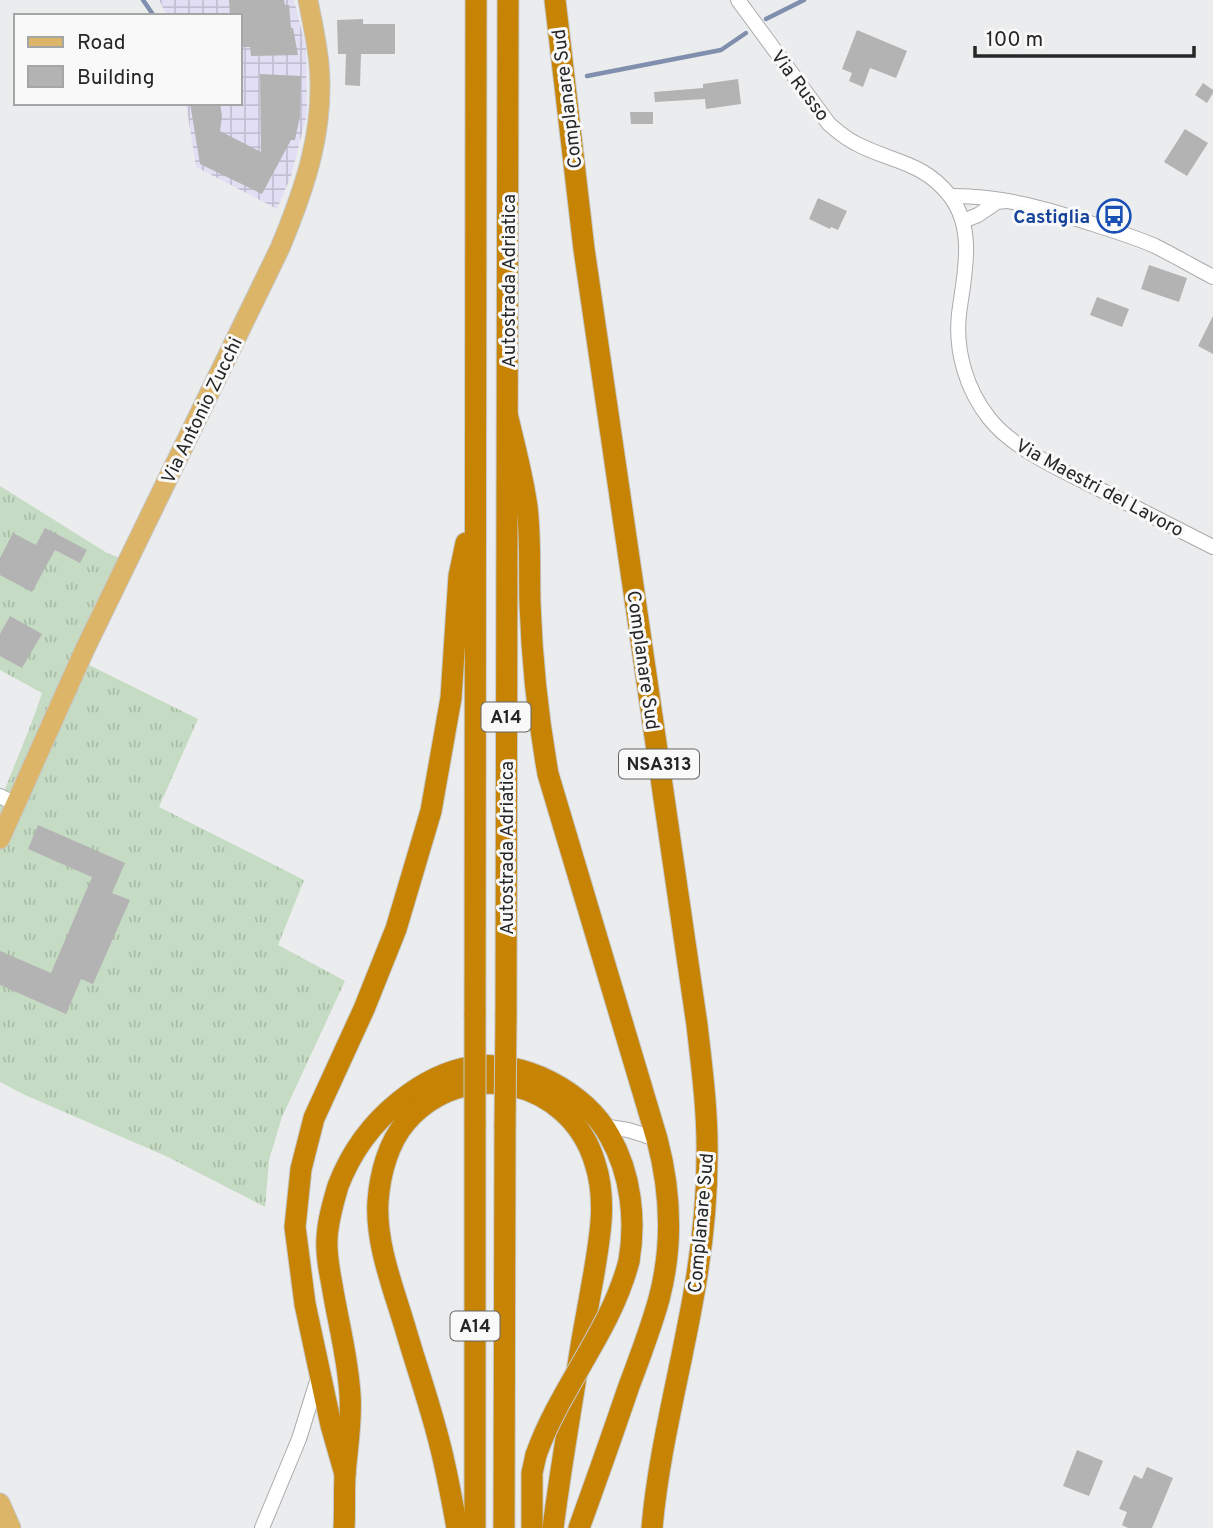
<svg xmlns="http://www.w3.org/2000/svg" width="1213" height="1528" font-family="Overpass,sans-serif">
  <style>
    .industrial { fill: url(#industrial-grid) }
    .grass { fill: url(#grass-tufts) }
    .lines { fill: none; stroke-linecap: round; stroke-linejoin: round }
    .stream { stroke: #808fad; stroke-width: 4.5 }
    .building { fill: #b4b3b3 }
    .minor-casing { stroke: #ababac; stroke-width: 16 }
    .major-casing { stroke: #c6c7c7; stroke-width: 21 }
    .highway-casing { stroke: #c6c7c7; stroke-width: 23 }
    .minor { stroke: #fff; stroke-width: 14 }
    .major { stroke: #ddb568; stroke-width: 19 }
    .highway { stroke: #c78404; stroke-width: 21 }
    .highway-bridge-casing { stroke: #c6c7c7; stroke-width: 23; stroke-linecap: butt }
    .highway-bridge { stroke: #c78404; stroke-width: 21 }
    .labels { text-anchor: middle; stroke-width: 6; stroke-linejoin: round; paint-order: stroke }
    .shield { fill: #f9f9fa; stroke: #656566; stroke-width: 2 }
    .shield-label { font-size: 18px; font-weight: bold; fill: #252626 }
    .street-label { font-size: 19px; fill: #252626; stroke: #f9f9fa }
    .transit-label { font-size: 19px; font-weight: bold; fill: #164399; stroke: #f9f9fa; text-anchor: end }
  </style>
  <defs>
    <pattern id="industrial-grid" width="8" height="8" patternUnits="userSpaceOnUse" patternTransform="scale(1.75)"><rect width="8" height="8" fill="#e2dff5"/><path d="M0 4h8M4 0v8" fill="none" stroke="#c2bfd2"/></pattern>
    <pattern id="grass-tufts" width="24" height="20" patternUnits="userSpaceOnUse" patternTransform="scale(1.75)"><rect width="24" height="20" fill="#c5dbc3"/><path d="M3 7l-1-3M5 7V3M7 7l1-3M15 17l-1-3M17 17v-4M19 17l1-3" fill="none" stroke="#a9bca7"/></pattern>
  </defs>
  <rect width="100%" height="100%" fill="#ebeced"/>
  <path class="industrial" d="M159,0H294L306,48L307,114L291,176L277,209L196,167L186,103H240V16H167Z"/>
  <path class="grass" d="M0,486L107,553L130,562L85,663L198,719L159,807L304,880L278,945L345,981L282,1117L269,1160L265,1207L168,1157L25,1095L0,1082V803C13,766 30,731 42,693L0,670Z"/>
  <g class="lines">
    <g class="stream">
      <path d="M143,0L154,16"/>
      <path d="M766,19L804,0"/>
      <path d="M587,76L721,50L746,33"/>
    </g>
  </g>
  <g class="building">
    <path d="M229,0H284L285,5H289L291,28H293L298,55L251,56L250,47H240V16H230Z"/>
    <path d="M363,19V24H395V54H361L360,86L345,85L346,54H338L337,20Z"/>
    <path d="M857,30L907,51L896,78L870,68L863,87L849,81L852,73L842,69Z"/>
    <path d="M260,74L301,76L300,116L295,140H291L262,194L200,164L190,103H220L222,116L220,131L261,152Z"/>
    <path d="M738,79L741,104L706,109L705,99L655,102L654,92L703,88V84Z"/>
    <path d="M1203,83L1213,90V93L1207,103L1195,95Z"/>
    <path d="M630,112H653V124H631Z"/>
    <path d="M1185,129L1208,143L1187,176L1164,162Z"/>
    <path d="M818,198L847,211L838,230L831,227L830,229L809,219Z"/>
    <path d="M1149,265L1187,278L1179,302L1141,289Z"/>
    <path d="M1097,297L1129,309L1122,327L1090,315Z"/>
    <path d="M1213,316V354L1198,346Z"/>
    <path d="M45,528L87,550L80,563L55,550L32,592L0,575V558L13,533L36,545Z"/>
    <path d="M10,616L42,634L22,668L0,656V634Z"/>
    <path d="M38,825L125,863L112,893L130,900L93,984L81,979L66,1014L0,985V951L51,973L92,877L28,849Z"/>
    <path d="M1077,1450L1103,1461L1089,1496L1063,1486Z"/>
    <path d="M1147,1467L1173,1478L1152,1528H1128L1122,1525L1127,1512L1119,1509L1134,1475L1142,1479Z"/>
  </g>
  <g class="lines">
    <defs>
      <g id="minor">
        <path d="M738,0L829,124C837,131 845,138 855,143C890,162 923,161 950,196C976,230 964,275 959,314C955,350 966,389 989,418C1012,448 1061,470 1095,487C1134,507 1174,527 1213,547"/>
        <path d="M950,196C1002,195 1050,210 1099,226C1118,232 1137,238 1155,246C1175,256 1194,267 1213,277"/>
        <path d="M963,221L978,215L997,202L1006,201"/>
        <path d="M0,796L15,804"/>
        <path d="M603,1126L628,1130L657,1139"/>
        <path d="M262,1528L299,1439L318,1378"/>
      </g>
      <g id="major">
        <path d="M0,839L85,649L280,248C305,188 325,130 319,64C317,43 312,21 308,0"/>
        <path d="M0,1503L11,1528"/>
      </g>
      <g id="highway">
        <path d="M555,0L584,249L697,1025C702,1069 708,1114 707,1158C707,1197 703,1237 697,1275C684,1359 659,1445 652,1528"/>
        <path d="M508,418C515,448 523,477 527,507C531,539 529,572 530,604C532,661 538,718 548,774L657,1139C671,1192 673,1246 659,1299C651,1328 640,1357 629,1386C613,1433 596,1481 579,1528"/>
        <path d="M506,1015L508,0"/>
        <path d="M475,1016L476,0"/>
        <path d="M475,1125V1528"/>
        <path d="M345,1474L331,1425L305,1304L295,1227L301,1169L314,1118L364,1009L396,929L431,811L451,698L459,576L466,543"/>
        <path d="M344,1528C345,1510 344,1492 345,1475C347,1448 352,1422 350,1395C348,1358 338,1322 332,1285C329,1269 326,1254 327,1238C328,1220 333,1203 338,1186C351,1152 371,1124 400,1101C420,1085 445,1071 471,1067C522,1058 586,1092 610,1137C631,1174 636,1220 629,1261"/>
        <path d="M457,1528C452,1500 447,1472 440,1445C431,1408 418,1371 407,1334C395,1292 375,1245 378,1201C380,1174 388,1143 406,1122C464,1055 570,1079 595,1163C607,1200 600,1236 594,1273C590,1295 586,1318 582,1340C572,1403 561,1465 553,1528"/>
        <path d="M504,1528L505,1126"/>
        <path d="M532,1528V1473L536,1455"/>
      </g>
    </defs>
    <use href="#minor" class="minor-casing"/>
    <use href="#major" class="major-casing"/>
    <use href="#highway" class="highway-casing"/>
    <use href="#minor" class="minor"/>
    <use href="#major" class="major"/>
    <use href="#highway" class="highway"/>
    <defs>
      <g id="highway-bridge">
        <path d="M475,1125V1016"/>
        <path d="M505,1126L506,1015"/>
        <path d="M536,1455C560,1387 611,1331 629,1261"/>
      </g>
    </defs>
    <use href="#highway-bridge" class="highway-bridge-casing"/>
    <use href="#highway-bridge" class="highway-bridge"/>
  </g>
  <defs>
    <symbol id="bus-ring" viewBox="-11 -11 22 22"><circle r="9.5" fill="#f9f9fa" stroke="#1a4fb4" stroke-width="1.5"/><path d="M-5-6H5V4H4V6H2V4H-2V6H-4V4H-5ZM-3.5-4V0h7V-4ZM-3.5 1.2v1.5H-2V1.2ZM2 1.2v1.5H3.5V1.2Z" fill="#1a4fb4"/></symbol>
  </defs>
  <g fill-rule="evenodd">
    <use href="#bus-ring" x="1095" y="197" width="38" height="38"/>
  </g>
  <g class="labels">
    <g class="shield">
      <rect x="481.5" y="702.5" width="49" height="29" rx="5"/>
      <rect x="619" y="749.5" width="80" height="29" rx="5"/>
      <rect x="450.5" y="1311.5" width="49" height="29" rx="5"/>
    </g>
    <g class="shield-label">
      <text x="506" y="723">A14</text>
      <text x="659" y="770">NSA313</text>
      <text x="475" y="1332">A14</text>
    </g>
    <g class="street-label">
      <text transform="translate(801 85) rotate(53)" y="7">Via Russo</text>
      <text transform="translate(566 99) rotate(-97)" y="7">Complanare Sud</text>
      <text transform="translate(508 281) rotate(-90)" y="7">Autostrada Adriatica</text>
      <text transform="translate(201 410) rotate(-64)" y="7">Via Antonio Zucchi</text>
      <text transform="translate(1100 487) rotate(28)" y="7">Via Maestri del Lavoro</text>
      <text transform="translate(644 660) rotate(82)" y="7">Complanare Sud</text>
      <text transform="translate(506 848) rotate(-90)" y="7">Autostrada Adriatica</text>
      <text transform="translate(700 1223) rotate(-85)" y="7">Complanare Sud</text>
    </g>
    <g class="transit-label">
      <text x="1090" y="223">Castiglia</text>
    </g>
  </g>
  <rect x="14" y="14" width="228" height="91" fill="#f9f9fa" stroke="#a4a5a5" stroke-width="2"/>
  <rect x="28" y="37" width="35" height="10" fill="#ddb568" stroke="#a4a5a5" stroke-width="2"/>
  <text x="77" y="49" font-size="21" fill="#252626">Road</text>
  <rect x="28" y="66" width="35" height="21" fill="#b4b3b3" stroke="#a4a5a5" stroke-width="2"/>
  <text x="77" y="84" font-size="21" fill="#252626">Building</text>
  <path d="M975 46v10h219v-10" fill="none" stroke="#252626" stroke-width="3.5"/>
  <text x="986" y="46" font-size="21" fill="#252626" stroke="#f9f9fa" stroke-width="5" paint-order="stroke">100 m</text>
</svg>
